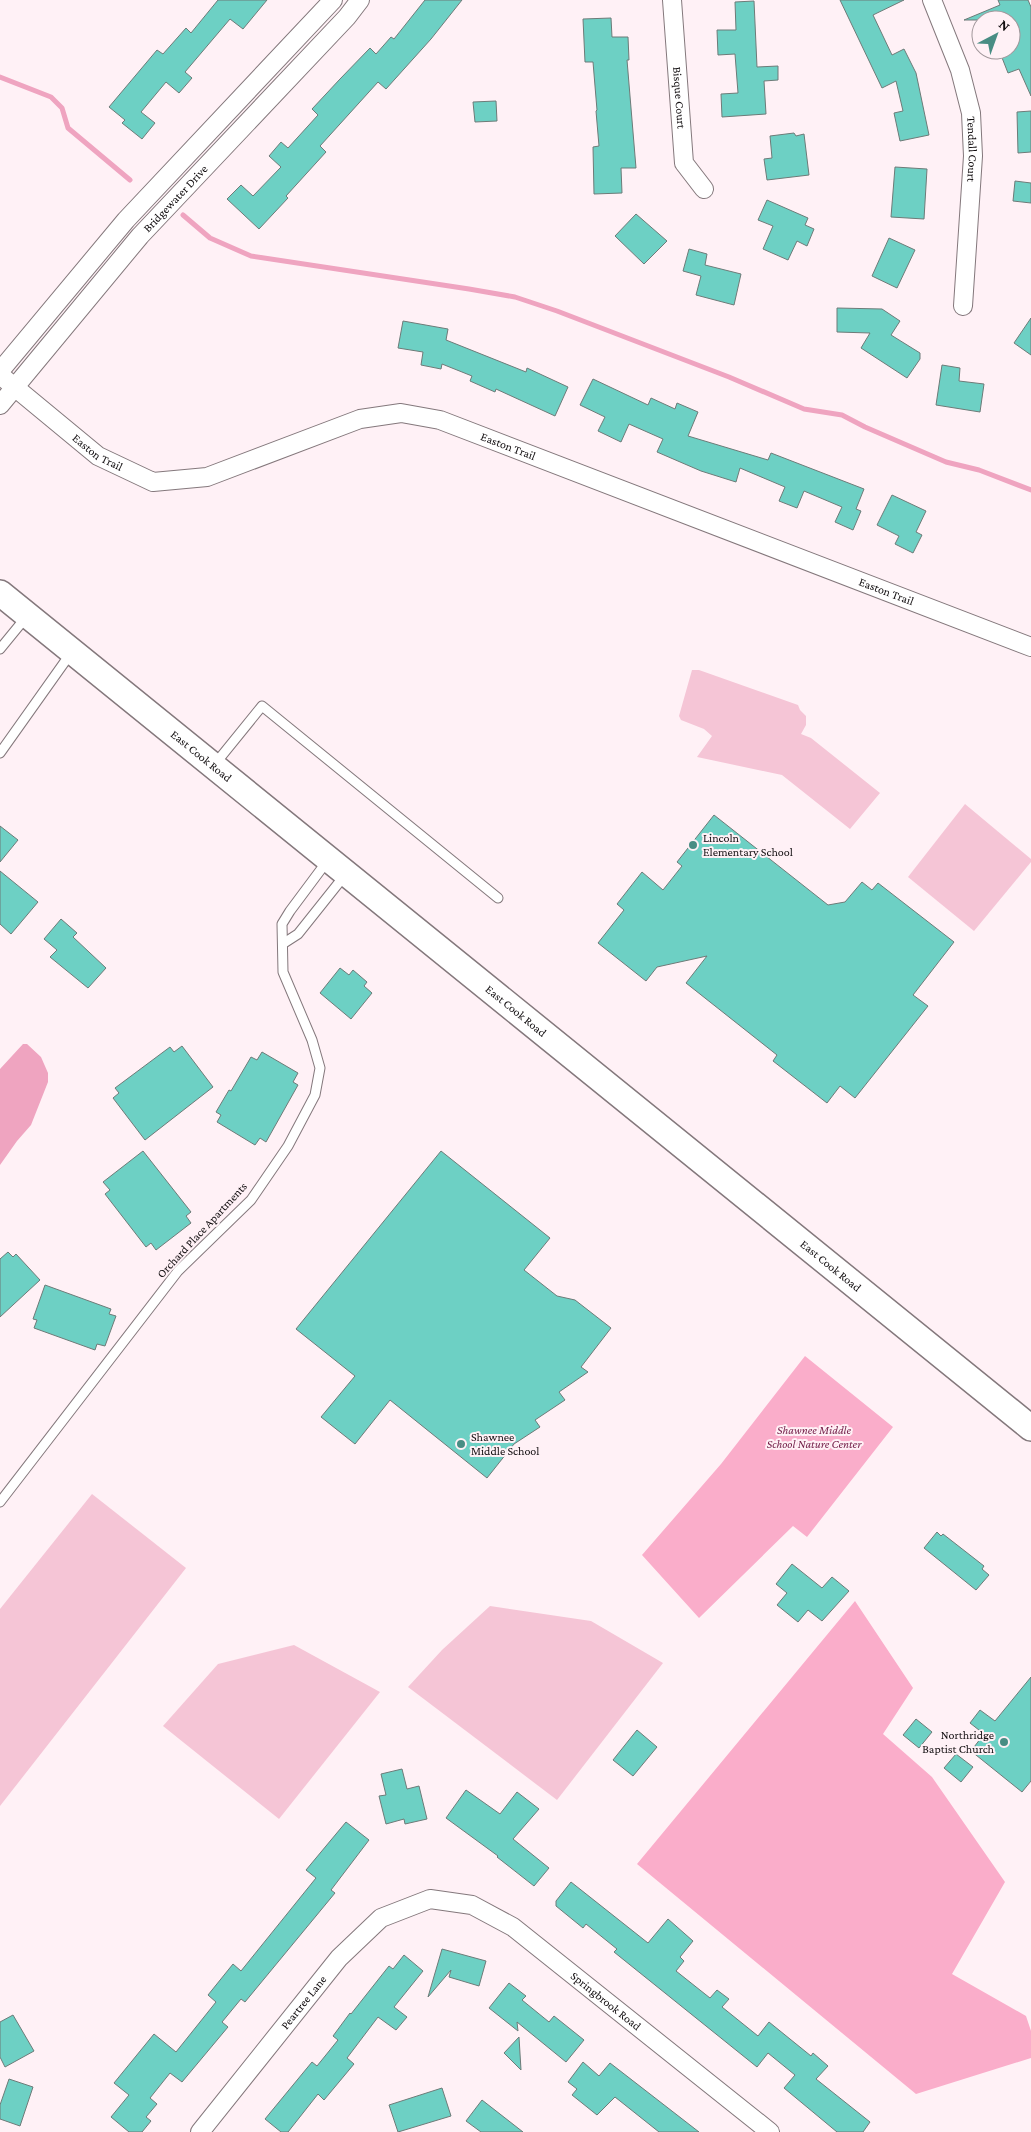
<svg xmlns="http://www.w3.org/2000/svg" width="1031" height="2132" font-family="'Crimson Pro',serif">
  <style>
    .green { fill: #f5c5d6 }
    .forest { fill: #faadca }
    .water { fill: #efa4c0 }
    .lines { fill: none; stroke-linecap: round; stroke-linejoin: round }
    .stream { stroke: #efa4c0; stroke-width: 5 }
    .building { fill: #6dd0c4; stroke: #6d7b78 }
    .lane-casing { stroke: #84787c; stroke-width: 11 }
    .street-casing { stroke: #84787c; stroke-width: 20 }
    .secondary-casing { stroke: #84787c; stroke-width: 28 }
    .lane { stroke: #fff; stroke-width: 9 }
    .street { stroke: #fff; stroke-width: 18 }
    .secondary { stroke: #fff; stroke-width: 25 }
    .poi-dot { fill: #488d84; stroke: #fff1f6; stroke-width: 2 }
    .labels { text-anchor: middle; stroke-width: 4; stroke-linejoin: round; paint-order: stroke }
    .street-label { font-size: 12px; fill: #120e10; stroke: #fff1f6 }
    .poi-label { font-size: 12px; fill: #120e10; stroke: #fff1f6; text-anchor: start }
    .park-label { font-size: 12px; font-style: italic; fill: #731d47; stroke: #fff1f6 }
  </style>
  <rect width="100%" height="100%" fill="#fff1f6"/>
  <g class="green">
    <path d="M692,670H699L798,705L800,710L806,716V725L801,734L811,738L880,793L850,829L782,775L697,757L712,736L704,729L681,720L679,716Z"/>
    <path d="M965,804L1031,859V862L974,931L908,877Z"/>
    <path d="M92,1494L186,1568L0,1806V1609Z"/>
    <path d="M490,1606L591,1621L663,1663L557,1800L408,1687L442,1650Z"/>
    <path d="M294,1645L380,1692L279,1819L163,1726L218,1664Z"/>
  </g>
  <g class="forest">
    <path d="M805,1356L893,1427L807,1537L793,1526L699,1618L642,1555L721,1464Z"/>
    <path d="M855,1601L913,1688L883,1734L932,1777L1005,1882L952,1974L1026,2016L1031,2031V2058L916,2094L637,1864Z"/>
  </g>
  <path class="water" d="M23,1044H27L41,1057L48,1073V1082L31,1125L17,1141L0,1165V1069Z"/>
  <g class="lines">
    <g class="stream">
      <path d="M0,77L51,97L62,108L68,128L130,180"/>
      <path d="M183,215L210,238L251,256L469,289L515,297L557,311L729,377L804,409L842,415L865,427L946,462L979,470L1031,490"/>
    </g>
  </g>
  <g class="building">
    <path d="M218,0H267L243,29L230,19L185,72L192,78L179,93L166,82L141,112L155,123L142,139L122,123L125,120L109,107L157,50L163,54L186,28L191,33Z"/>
    <path d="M425,0H462L431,39L386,89L378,82L320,146L326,152L286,196L288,198L259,229L227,199L241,185L253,196L281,167L269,156L281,142L288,148L318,115L312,109L340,79L370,48L376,54L391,37L394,39Z"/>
    <path d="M840,0H904L873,15L892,55L904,49L916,73L929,135L900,141L894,113L903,111L896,81L882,88Z"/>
    <path d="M998,0H1028L1031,7V96L1019,69L1008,73L999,50H1011V20H964L1000,5Z"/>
    <path d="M754,1L757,67L778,66V80L764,81L766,114L722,117L721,94L738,93L735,54L718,55L717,30H736L735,2Z"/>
    <path d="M611,18L612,37H628L629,60H627L636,168H621L622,193L594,194L593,147L599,146L596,111L597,110L593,62H585L583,19Z"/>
    <path d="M496,101L497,121L475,122L473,102Z"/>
    <path d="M1031,111V152L1018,153L1017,112Z"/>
    <path d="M794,133L796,136L804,134L809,175L767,180L764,159L772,158L770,136Z"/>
    <path d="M895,167L927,169L924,219L891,217Z"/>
    <path d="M1015,181L1031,183V203L1013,201Z"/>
    <path d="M767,200L808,218L805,225L814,229L807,246L797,241L788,260L763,249L773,226L758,220Z"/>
    <path d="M636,214L667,241L644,264L615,236Z"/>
    <path d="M889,238L915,250L897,288L872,276Z"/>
    <path d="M689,249L707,254L705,265L741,274L734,305L696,295L701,276L683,271Z"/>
    <path d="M837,308L882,309L900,321L891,335L920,353V359L907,378L861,348L870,333L837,332Z"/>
    <path d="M1031,318V355L1014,343Z"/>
    <path d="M403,321L448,329L446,340L526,372L527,368L568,387L555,416L496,389L495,392L470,381L472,376L442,364L441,369L421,365L423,352L398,348Z"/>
    <path d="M942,365L960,368L959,381L984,384L980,412L936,405Z"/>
    <path d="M593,379L648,405L651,398L675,409L677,403L698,412L688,436L768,460L771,453L864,489L856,509L861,511L853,530L835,522L842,507L804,491L797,508L779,501L785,487L740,468L736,482L701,471L657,452L663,439L629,424L621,442L598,431L605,417L580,405Z"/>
    <path d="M892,495L926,511L916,532L922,535L913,553L895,544L899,536L877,525Z"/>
    <path d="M714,815L828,905L845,902L862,882L872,890L878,883L954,942L913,995L928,1006L855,1098L840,1086L827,1103L773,1061L777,1055L686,983L707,956L657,967L646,981L598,943L624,910L617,904L642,872L663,890L682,866L677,862Z"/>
    <path d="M0,826L18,840L0,862Z"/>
    <path d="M0,871L38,902L11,934L0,924Z"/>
    <path d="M61,919L77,933L73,937L106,968L88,988L50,957L57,950L44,939Z"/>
    <path d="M340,968L349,975L353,970L367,982L364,986L372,993L351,1019L320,993Z"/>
    <path d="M182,1046L213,1087L145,1140L113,1098L119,1093L115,1088L170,1047L174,1052Z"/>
    <path d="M262,1052L298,1073L293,1082L298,1085L266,1142L260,1138L255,1145L217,1122L221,1115L216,1112L229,1090L231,1091L251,1057L257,1060Z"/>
    <path d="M143,1151L191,1212L186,1216L191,1223L156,1250L151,1243L146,1247L105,1194L110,1190L103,1182Z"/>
    <path d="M441,1151L550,1238L524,1270L557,1296L575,1300L611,1328L581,1367L588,1372L559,1392L565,1400L535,1420L540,1427L514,1444L487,1478L390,1400L355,1444L321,1417L355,1376L296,1329Z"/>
    <path d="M8,1252L13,1257L16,1254L40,1280L0,1317V1259Z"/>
    <path d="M45,1285L111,1309L109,1314L116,1316L105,1346L97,1344L95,1350L34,1328L37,1320L33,1319Z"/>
    <path d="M937,1532L941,1536L943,1534L984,1566L982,1569L989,1575L976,1590L924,1548Z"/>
    <path d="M792,1564L822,1588L832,1577L849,1591L822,1621L808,1610L798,1622L777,1605L787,1593L776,1584Z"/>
    <path d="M1031,1677V1781L1022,1792L971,1751L984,1734L970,1723L980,1710L995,1721Z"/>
    <path d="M916,1719L932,1732L919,1748L903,1735Z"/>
    <path d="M637,1730L657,1747L633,1776L613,1760Z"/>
    <path d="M956,1754L973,1767L961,1782L944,1768Z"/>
    <path d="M402,1769L407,1789L419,1786L427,1819L405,1824L404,1819L386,1824L379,1796L386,1795L381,1774Z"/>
    <path d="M466,1790L500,1814L517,1792L539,1809L513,1839L549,1868L534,1886L497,1857L498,1856L446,1818Z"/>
    <path d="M346,1822L369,1840L331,1890L335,1893L245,2002L241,1999L222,2022L228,2027L182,2082L170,2073L150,2098L157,2104L146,2117L151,2121L142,2132H129L111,2117L129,2095L114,2083L154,2034L176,2052L216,2002L208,1995L233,1964L241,1971L316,1878L306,1870Z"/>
    <path d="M571,1882L648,1943L668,1919L693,1941L680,1957L684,1961L676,1971L710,1998L717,1990L729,1999L722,2007L758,2036L769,2022L811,2056L813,2053L828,2066L816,2079L870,2122L863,2132H837L784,2088L795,2075L768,2053L757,2067L614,1952L617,1949L586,1924L583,1928L556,1906V1901Z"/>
    <path d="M442,1949L486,1961L479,1986L449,1977L451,1970L428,1997Z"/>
    <path d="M404,1955L423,1971L394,2007L407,2017L396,2030L378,2017L347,2058L354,2064L324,2100L318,2094L288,2132H281L265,2119L312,2062L317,2066L338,2040L333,2036L350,2013L351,2014L389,1966L393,1969Z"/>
    <path d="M509,1983L526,1996L522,2000L549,2022L554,2016L584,2040L566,2062L517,2022L518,2031L489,2008Z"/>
    <path d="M13,2015L34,2051L5,2067L0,2057V2022Z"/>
    <path d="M519,2037L521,2070L504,2053Z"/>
    <path d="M583,2062L599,2076L610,2063L699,2132H659L615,2097L597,2115L572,2095L577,2089L568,2082Z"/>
    <path d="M9,2079L33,2087L20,2126L0,2119V2105Z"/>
    <path d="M442,2088L451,2116L398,2132L389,2105Z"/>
    <path d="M482,2100L523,2132H481L466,2121Z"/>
  </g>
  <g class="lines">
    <defs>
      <g id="lane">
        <path d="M0,649L27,616"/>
        <path d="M0,753L71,653"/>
        <path d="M215,764L262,706L498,898"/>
        <path d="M284,943L298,934L345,875"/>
        <path d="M0,1502L178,1271L251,1200L288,1146L315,1095L320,1068L312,1040L283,972L282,924L290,911L328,860"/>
      </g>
      <g id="street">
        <path id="s1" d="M672,0L684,163L704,189"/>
        <path id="s2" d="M932,0L960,70L971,113L973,156L963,306"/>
        <path d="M0,371L126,220L333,0"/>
        <path id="s3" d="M0,375L98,456L153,482L207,477L360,419L401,413L440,420L1031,647"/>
        <path id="s4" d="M0,405L140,236L347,17L360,0"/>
        <path id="s5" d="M200,2132L339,1958L381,1918L430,1899L472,1905L513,1927L770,2132"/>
      </g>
      <g id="secondary">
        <path id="s6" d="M0,593L1031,1428"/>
      </g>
    </defs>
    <use href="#lane" class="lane-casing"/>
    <use href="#street" class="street-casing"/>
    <use href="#secondary" class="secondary-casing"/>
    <use href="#lane" class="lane"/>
    <use href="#street" class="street"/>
    <use href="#secondary" class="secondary"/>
  </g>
  <g class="poi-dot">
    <circle cx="693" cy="845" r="5"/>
    <circle cx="461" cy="1444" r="5"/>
    <circle cx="1004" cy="1742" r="5"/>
  </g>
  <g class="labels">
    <g class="street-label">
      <text dy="4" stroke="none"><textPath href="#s1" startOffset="98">Bisque Court</textPath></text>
      <text dy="4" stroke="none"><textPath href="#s2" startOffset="156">Tendall Court</textPath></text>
      <text dy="4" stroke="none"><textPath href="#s4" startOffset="271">Bridgewater Drive</textPath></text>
      <text dy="4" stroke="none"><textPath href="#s3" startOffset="560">Easton Trail</textPath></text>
      <text dy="4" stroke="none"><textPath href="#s3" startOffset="125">Easton Trail</textPath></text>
      <text dy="4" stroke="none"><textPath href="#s3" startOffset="965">Easton Trail</textPath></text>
      <text dy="4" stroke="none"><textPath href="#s6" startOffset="259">East Cook Road</textPath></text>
      <text dy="4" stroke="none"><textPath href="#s6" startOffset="664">East Cook Road</textPath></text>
      <text transform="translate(202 1230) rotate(-47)" y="4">Orchard Place Apartments</text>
      <text dy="4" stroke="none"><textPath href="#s6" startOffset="1069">East Cook Road</textPath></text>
      <text dy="4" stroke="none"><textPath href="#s5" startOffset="166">Peartree Lane</textPath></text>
      <text dy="4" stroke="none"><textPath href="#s5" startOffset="541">Springbrook Road</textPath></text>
    </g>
    <g class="poi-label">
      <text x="703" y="842">Lincoln<tspan x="703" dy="14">Elementary School</tspan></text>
      <text x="471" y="1441">Shawnee<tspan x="471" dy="14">Middle School</tspan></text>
      <text x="994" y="1739" text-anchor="end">Northridge<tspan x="994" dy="14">Baptist Church</tspan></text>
    </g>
    <g class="park-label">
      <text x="814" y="1434">Shawnee Middle<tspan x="814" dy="14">School Nature Center</tspan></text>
    </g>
  </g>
  <g transform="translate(996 35) rotate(41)"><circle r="24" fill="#fff1f6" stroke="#a0969a"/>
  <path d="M0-4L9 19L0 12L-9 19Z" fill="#488d84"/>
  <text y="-8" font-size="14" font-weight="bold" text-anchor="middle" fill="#120e10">N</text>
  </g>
</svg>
